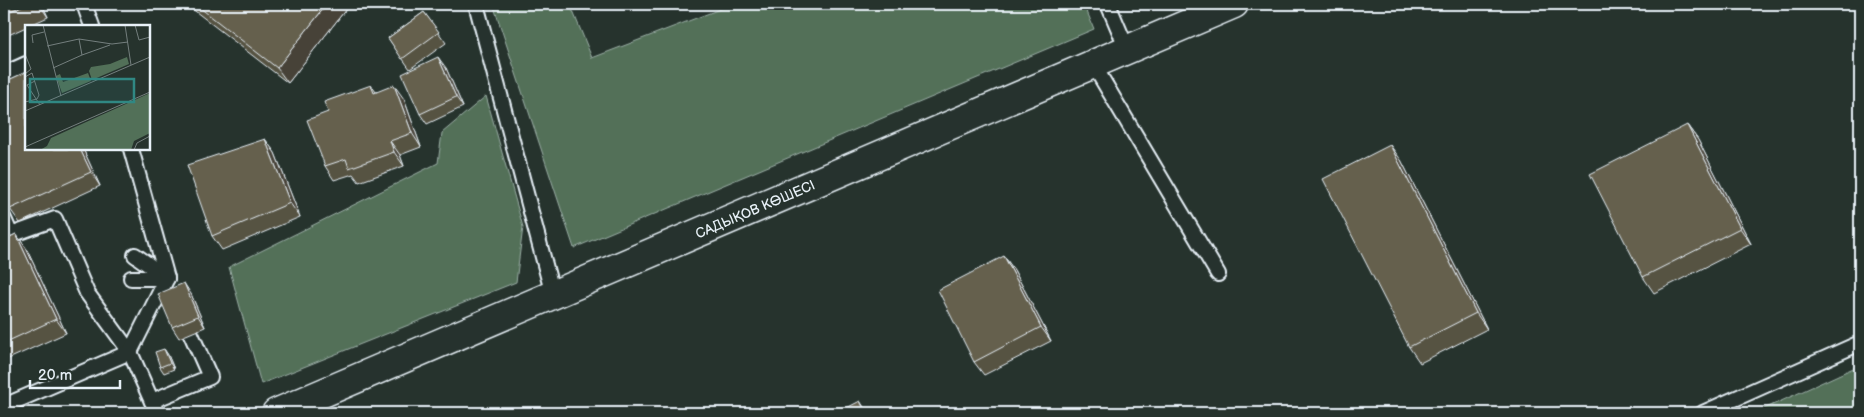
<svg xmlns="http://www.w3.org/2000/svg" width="1864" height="417" font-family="'Balsamiq Sans',sans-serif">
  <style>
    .green { fill: #527058; stroke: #9db0a8 }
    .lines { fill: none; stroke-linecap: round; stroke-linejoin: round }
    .service-casing { stroke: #e8f1f8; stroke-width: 18 }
    .tertiary-casing { stroke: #e8f1f8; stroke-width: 31 }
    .service { stroke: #26332d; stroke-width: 14 }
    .tertiary { stroke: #26332d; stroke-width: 28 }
    .wall { fill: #575343; stroke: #e8f1f8 }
    .shaded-wall { fill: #474337; stroke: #e8f1f8 }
    .building { fill: #65604e; stroke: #e8f1f8 }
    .labels { text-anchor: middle; stroke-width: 4; stroke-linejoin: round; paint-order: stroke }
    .street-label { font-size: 14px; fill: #e8f1f8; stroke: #26332d }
    .inset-road { fill: none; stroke: #747f7e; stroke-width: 1 }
    .view { fill: #308883; fill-opacity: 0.15; stroke: #308883; stroke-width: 2.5 }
    .inset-edge { fill: none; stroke: #e8f1f8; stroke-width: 2.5 }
  </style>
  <rect width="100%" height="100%" fill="#26332d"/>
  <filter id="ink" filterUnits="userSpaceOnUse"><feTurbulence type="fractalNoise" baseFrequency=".02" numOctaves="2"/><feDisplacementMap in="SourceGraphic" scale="10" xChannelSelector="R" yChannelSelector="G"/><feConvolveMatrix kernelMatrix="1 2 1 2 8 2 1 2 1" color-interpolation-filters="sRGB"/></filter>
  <g filter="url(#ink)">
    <g class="green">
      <path d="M493,4H570L592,58L733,4H1084L1094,29L574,248Z"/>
      <path d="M486,96L523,227L516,282L261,384L229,267L438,163L442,133Z"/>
      <path d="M1860,365V413H1755Z"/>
    </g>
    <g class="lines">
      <defs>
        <g id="service">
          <path d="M84,4L92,26"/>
          <path d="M476,4L553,295"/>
          <path d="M1108,4L1127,49"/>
          <path d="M1093,64L1218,274"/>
          <path d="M4,74L26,64"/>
          <path d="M4,219L11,235L55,219L87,293L130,352L157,413"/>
          <path d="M135,255L167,278"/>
          <path d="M131,278H167"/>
          <path d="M152,401L210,377L191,334"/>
          <path d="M4,406L130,352L167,278L131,149"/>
          <path d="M1703,413L1860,343"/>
        </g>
        <path id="tertiary" d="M276,413L1234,4"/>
      </defs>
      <use href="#service" class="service-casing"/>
      <use href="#tertiary" class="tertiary-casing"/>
      <use href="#service" class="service"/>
      <use href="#tertiary" class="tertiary"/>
    </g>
    <g class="wall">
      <path d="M4,4H42L48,17L4,37Z"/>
      <path d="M188,4H350L288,83L191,8Z"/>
      <path d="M424,12L446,43L410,69L388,38Z"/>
      <path d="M446,68L463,107L427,124L420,114Z"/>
      <path d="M371,85L376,92L404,99L421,147L400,155L404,166L359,182L353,174L334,180L325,166L328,112Z"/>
      <path d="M1687,125L1698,140L1751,244L1654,293L1643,277Z"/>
      <path d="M265,139L275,153L300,217L222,250L212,236Z"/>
      <path d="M26,149H83L100,186L20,223L10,209Z"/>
      <path d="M1401,160L1487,329L1420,363L1409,347Z"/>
      <path d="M16,234L26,248L66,333L4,361V240Z"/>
      <path d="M1004,256L1014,270L1051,341L984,375L974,362Z"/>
      <path d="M191,294L205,327L179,338L172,327Z"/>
      <path d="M164,349L168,355L174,369L164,373L160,367Z"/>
    </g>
    <g class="shaded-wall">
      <path d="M39,4H42L48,17Z"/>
      <path d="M327,4H350L288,83L277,68Z"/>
      <path d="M438,57L446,68L463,107L456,97Z"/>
      <path d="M394,85L404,99L421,147L412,133Z"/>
      <path d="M1687,125L1698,140L1751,244L1740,228Z"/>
      <path d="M265,139L275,153L300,217L290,203Z"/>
      <path d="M390,141L400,155L404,166L394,152Z"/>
      <path d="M1390,145L1401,160L1487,329L1476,313Z"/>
      <path d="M80,149H83L100,186L91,172Z"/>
      <path d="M16,234L26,248L66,333L56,319Z"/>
      <path d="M1004,256L1014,270L1051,341L1041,327Z"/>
      <path d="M184,283L191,294L205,327L198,316Z"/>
      <path d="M164,349L168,355L174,369L170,363Z"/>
      <path d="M860,401L868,413H866Z"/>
    </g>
    <g class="building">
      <path d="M4,4H26L4,14Z"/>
      <path d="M195,4H327L277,68Z"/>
      <path d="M424,12L439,32L402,59L388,38Z"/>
      <path d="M438,57L456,97L420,114L402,74Z"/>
      <path d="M26,72V149H80L91,172L10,209L4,195V82Z"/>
      <path d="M371,85L374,93L394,85L412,133L390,141L394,152L349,168L346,159L325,166L307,120L328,112L324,102Z"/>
      <path d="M1687,125L1740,228L1643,277L1590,174Z"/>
      <path d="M265,139L290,203L212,236L187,165Z"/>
      <path d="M1390,145L1476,313L1409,347L1323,179Z"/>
      <path d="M16,234L56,319L4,343V240Z"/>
      <path d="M1004,256L1041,327L974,362L938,290Z"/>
      <path d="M184,283L198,316L172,327L158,294Z"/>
      <path d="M164,349L170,363L160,367L155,352Z"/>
      <path d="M860,401L866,413H837Z"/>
    </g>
  </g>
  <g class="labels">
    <g class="street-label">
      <text transform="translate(755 209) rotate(-23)" y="5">САДЫҚОВ КӨШЕСІ</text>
    </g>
  </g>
  <g transform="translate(25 25)">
    <rect width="125" height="125" fill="#26332d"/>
    <path d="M102,32L104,39L67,55L64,46L66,42L85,39ZM63,48L66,56L37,68L31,51L35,49L38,57ZM125,68V108L109,116L106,125H15L22,121L26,113Z" fill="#527058"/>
    <path class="inset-road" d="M18,0L36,71M100,0L106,40M110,0L114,15L125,12M54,14L57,30L85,20M8,18L7,10L19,7M22,21L54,14L87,19L103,17M0,29L6,44L0,49M28,43L57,30M0,52L7,48L14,70L12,74L0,77M10,56L2,60L15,80M0,86L125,32M0,122L125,67M109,125L112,118L125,111"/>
    <path class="view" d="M5,54H109V77H5Z"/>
    <rect width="125" height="125" class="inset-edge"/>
  </g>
  <rect width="1864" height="417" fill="none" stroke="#26332d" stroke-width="20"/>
  <rect x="10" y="10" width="1844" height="397" fill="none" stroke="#e8f1f8" stroke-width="2" filter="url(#ink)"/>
  <path d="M30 380v8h90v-8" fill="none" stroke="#e8f1f8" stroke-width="2.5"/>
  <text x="38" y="380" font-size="15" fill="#e8f1f8" stroke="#26332d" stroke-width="4" paint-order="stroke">20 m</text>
</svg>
